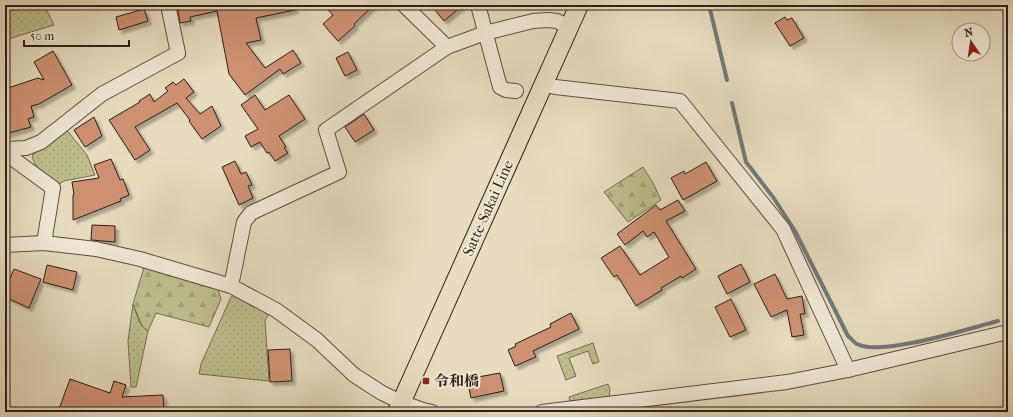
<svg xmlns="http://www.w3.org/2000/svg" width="1013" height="417" font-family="'IM FELL French Canon','Noto Serif JP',serif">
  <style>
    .grass { fill: url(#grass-dots); stroke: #756e52 }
    .forest { fill: url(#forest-firs); stroke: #756e52 }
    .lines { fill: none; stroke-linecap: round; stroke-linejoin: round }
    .stream { stroke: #707a7b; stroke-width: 4 }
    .building { fill: #cd9172; stroke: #2d1e17; filter: url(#shadow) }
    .minor-casing { stroke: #5c4e41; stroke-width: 16 }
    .major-casing { stroke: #2d1e17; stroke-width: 20 }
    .minor { stroke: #efe8d5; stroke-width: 14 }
    .major { stroke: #e7dcbf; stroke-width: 18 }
    .poi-dot { fill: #8f2418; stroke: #efe8d5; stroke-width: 1.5 }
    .labels { text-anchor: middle; stroke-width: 4; stroke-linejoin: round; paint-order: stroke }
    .street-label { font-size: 15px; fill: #2d1e17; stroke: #efe8d5 }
    .poi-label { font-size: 15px; font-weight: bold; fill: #2d1e17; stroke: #efe8d5; text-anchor: start }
  </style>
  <defs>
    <pattern id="grass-dots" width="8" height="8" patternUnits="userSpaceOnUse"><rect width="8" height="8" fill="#bdbe8c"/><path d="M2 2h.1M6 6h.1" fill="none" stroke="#a3a378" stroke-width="1.8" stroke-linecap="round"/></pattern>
    <pattern id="forest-firs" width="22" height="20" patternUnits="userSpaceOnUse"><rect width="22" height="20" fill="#bdbe8c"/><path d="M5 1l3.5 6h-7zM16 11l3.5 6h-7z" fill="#a3a378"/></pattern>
    <filter id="shadow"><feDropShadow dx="3.5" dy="3.5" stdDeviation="1" flood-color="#0004"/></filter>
  </defs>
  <rect width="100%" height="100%" fill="#e7dcbf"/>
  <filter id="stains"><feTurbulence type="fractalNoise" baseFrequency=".005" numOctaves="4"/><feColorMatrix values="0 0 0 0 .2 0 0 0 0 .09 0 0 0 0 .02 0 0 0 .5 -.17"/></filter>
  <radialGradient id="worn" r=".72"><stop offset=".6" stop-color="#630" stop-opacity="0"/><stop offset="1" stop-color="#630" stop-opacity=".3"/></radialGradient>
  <g class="grass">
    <path d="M33,5H44L54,25L5,40V12Z"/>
    <path d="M65,128L87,155L95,175L64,181L58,185L39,173L32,157L34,151Z"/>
    <path d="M235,294L270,313L265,320L269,381L199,374L201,364L231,297Z"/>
    <path d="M133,304C136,312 139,327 148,331L136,387H131L128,341Z"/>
    <path d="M593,343L599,362L593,364L588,351L569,358L576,376L566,380L557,356Z"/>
    <path d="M608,384L610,389L609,397L570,401L569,397Z"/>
  </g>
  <g class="forest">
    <path d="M643,167L653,183L661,200L628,222L604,192Z"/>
    <path d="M145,264L217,286L221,299L209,327L156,313L148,331L142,326L133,304Z"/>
  </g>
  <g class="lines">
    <g class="stream">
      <path d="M709,5L727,80"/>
      <path d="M732,103L746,162L773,197L795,231L848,336C851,338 854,343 857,344C881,357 970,328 998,321"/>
    </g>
  </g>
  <g class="building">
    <path d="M177,5H294L295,10L256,18L261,40L246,43L265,68L293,50L301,63L283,74L280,69L245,95L229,74L217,11L190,17L191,21L180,23Z"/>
    <path d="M324,5H374L354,24L355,26L338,41L323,24L333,15Z"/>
    <path d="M431,5H463L444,21Z"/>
    <path d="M144,9L148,21L119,30L116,17Z"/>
    <path d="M785,17L787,20L792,18L804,38L790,46L775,23Z"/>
    <path d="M53,51L72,85L39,104L31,106L34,117L28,119L31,127L5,134V89L38,78L44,80L34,62Z"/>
    <path d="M348,52L357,70L345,76L336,58Z"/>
    <path d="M184,79L194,92L186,98L200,114L212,106L221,126L202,139L189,121L190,120L177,103L135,127L150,150L135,160L109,120L140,102L139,101L150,94L154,102L168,91L165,88L173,82L176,85Z"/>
    <path d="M255,95L265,110L289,95L305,119L279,136L286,147L284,148L288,153L275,161L269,152L267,153L260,142L251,147L245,136L258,129L241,105Z"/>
    <path d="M364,114L374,130L355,142L345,127Z"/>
    <path d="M94,117L102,136L85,147L74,130Z"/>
    <path d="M111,159L120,180L123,179L129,195L120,199L121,201L73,220V195H74L72,182L99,178L94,165Z"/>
    <path d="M235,161L241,174L246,172L252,185L248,186L253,198L239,205L222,167Z"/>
    <path d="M706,162L717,181L683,200L671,178L684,171L685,174Z"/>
    <path d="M678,200L685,211L666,221L696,269L682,278L681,276L661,288L662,290L636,306L617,275L614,277L601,258L620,246L640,275L669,257L654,232L647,237L643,231L625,245L617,234L656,205L660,210Z"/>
    <path d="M92,225L115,226V242L91,240Z"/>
    <path d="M741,264L750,282L727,294L718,276Z"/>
    <path d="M47,265L77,272L73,290L43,282Z"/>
    <path d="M14,269L41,279L29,308L5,297V290Z"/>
    <path d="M775,274L787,299L802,296L805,314H800L804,335L792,337L787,310L771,317L754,284Z"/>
    <path d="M731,299L746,330L730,337L715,307Z"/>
    <path d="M571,313L579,329L533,351L536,357L515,366L508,350L516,346L515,344L551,327L550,324Z"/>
    <path d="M290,349L292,381L270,382L268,350Z"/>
    <path d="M500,373L504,391L471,398L467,379Z"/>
    <path d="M70,379L110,393L114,381L126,385L122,397L163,395L164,412H67L59,409Z"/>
  </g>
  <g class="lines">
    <defs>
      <g id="minor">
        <path d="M404,5L447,47L485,33L533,21L548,20L557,21L569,27"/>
        <path d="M478,5L500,87L506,90L516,91"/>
        <path d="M543,84L555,87L680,101L783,229L848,370"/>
        <path d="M5,149L26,148L41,142L102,94L178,53L168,5"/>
        <path d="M5,153L53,188L44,243"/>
        <path d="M5,245L44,243L96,249L140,259L231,286L276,310L317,340L354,375L382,393L401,402L423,410L432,412"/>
        <path d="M231,286L244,222L251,213L339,172L326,130L447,47"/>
        <path d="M542,412L787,382L848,370L1008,332"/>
      </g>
      <path id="major" d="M397,412L579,5"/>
    </defs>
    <use href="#minor" class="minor-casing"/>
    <use href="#major" class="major-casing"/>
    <use href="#minor" class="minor"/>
    <use href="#major" class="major"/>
  </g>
  <rect class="poi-dot" x="422" y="377" width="8" height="8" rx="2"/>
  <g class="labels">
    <g class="street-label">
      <text transform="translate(488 208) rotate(-66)" y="5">Satte-Sakai Line</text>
    </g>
    <g class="poi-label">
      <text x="434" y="386">令和橋</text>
    </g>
  </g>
  <rect width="1013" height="417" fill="none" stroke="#e7dcbf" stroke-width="20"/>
  <rect x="6" y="6" width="1001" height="405" fill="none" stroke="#2d1e17" stroke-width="2"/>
  <rect x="10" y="10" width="993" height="397" fill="none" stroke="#2d1e17"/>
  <g transform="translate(971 42) rotate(347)"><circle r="19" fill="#efe8d5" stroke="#a19789"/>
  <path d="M0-3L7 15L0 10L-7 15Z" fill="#8f2418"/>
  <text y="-6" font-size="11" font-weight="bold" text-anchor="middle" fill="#2d1e17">N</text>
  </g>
  <path d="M24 40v6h105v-6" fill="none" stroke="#2d1e17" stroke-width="2"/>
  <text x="30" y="40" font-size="12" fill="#2d1e17" stroke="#efe8d5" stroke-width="3" paint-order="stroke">50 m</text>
  <rect width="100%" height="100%" filter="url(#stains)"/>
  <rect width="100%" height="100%" fill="url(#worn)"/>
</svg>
